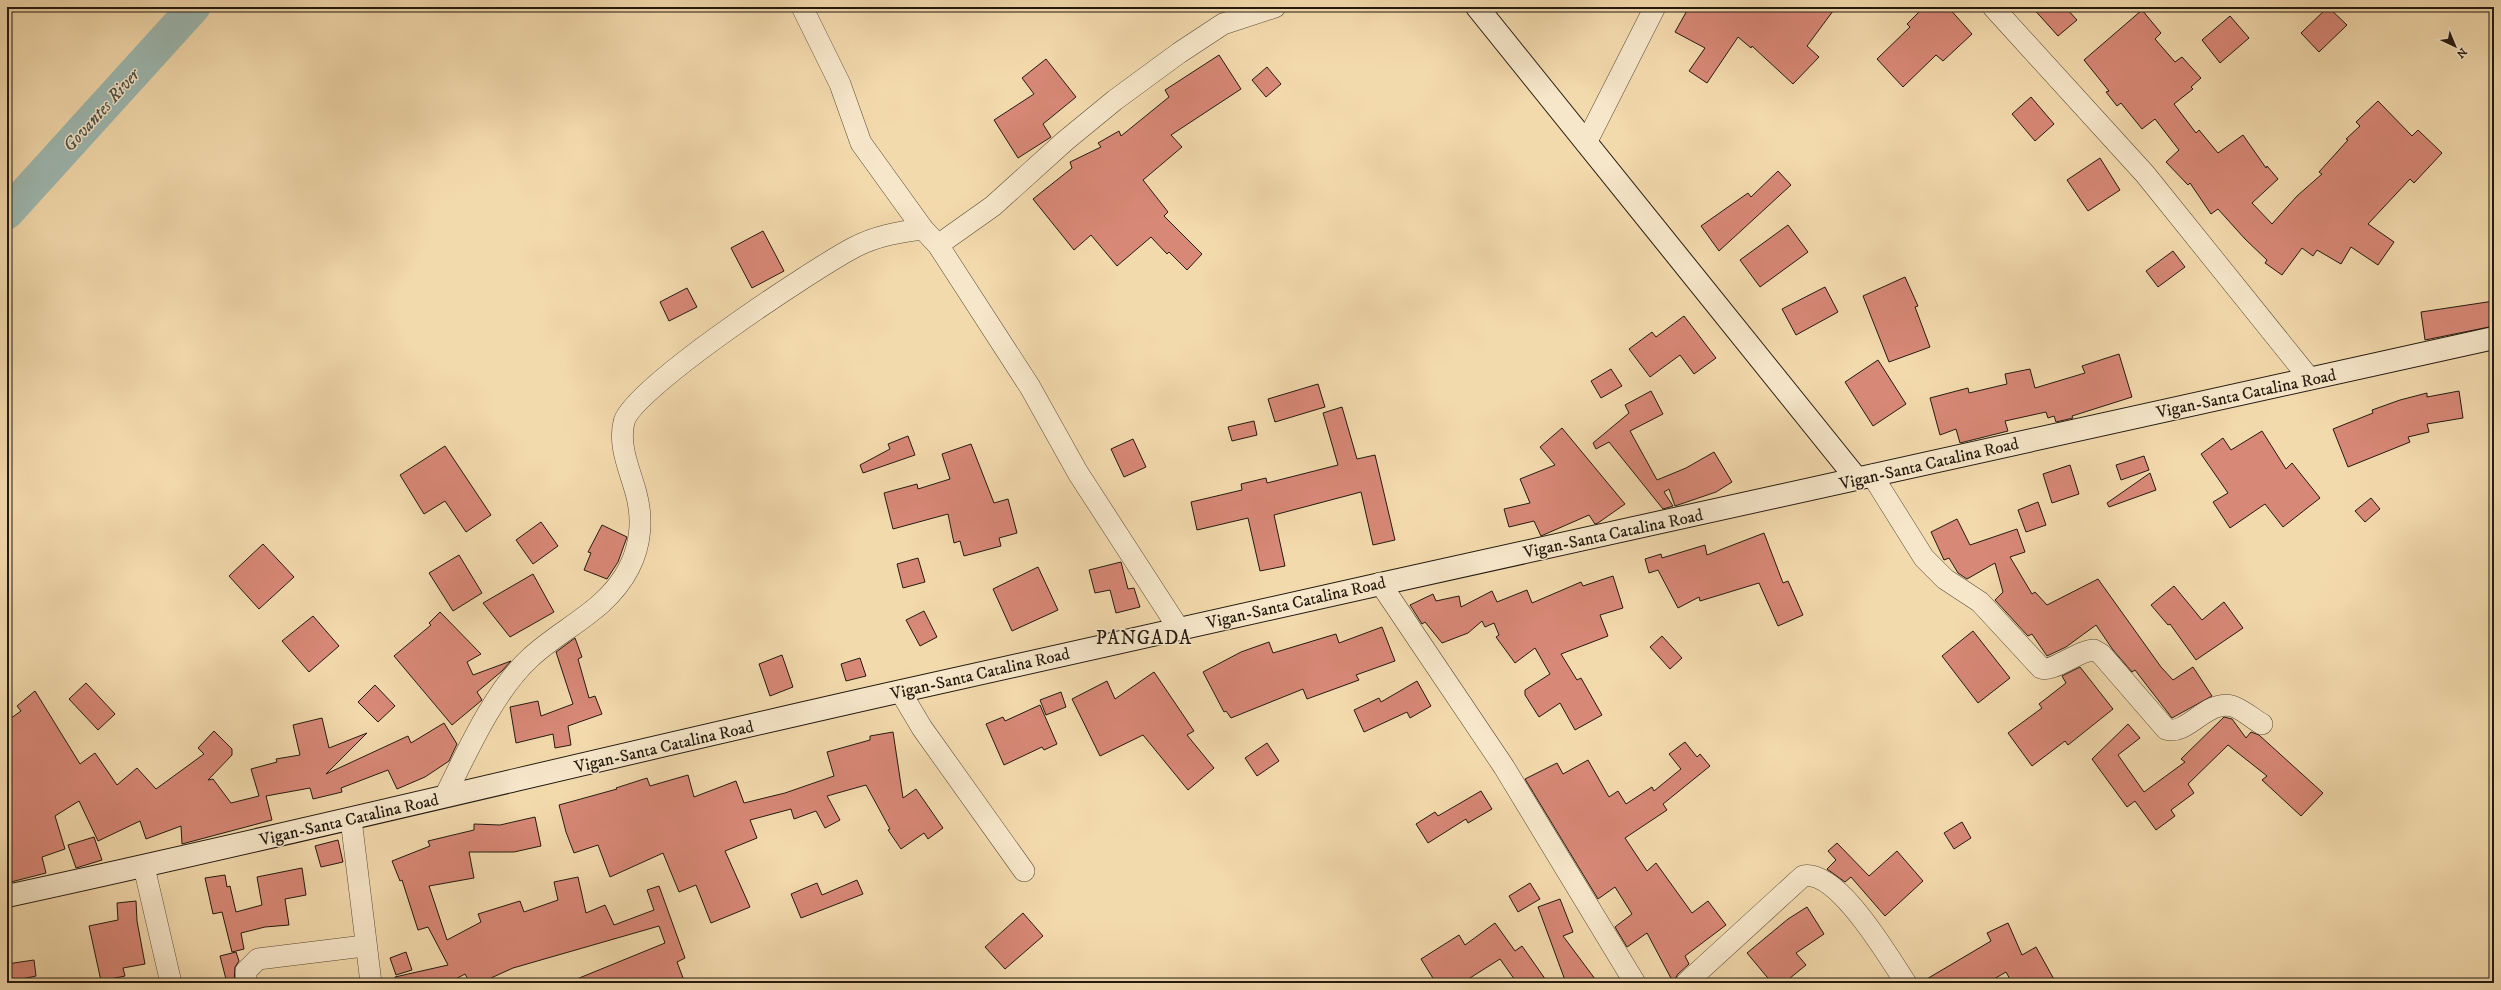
<svg xmlns="http://www.w3.org/2000/svg" width="2501" height="990" font-family="'IM FELL DW Pica',serif">
  <style>
    .lines { fill: none; stroke-linecap: round; stroke-linejoin: round }
    .river { stroke: #9db9b2; stroke-width: 33 }
    .building { fill: #d88877; stroke: #231a10 }
    .street-casing { stroke: #574a37; stroke-width: 22 }
    .secondary-casing { stroke: #231a10; stroke-width: 24 }
    .street { stroke: #f7e7ca; stroke-width: 21 }
    .secondary { stroke: #f7e7ca; stroke-width: 22 }
    .labels { text-anchor: middle; stroke-width: 3; stroke-linejoin: round; paint-order: stroke }
    .street-label { font-size: 17px; fill: #231a10; stroke: #f7e7ca }
    .water-label { font-size: 18px; font-style: italic; fill: #4e5249; stroke: #f7e7ca }
    .quarter-label { font-size: 19px; letter-spacing: 1px; fill: #231a10; stroke: #f7e7ca }
  </style>
  <rect width="100%" height="100%" fill="#f3daad"/>
  <filter id="stains"><feTurbulence type="fractalNoise" baseFrequency=".005" numOctaves="4"/><feColorMatrix values="0 0 0 0 .2 0 0 0 0 .09 0 0 0 0 .02 0 0 0 .5 -.17"/></filter>
  <radialGradient id="worn" r=".72"><stop offset=".6" stop-color="#630" stop-opacity="0"/><stop offset="1" stop-color="#630" stop-opacity=".3"/></radialGradient>
  <g class="lines">
    <path class="river" d="M7,213L194,7"/>
  </g>
  <g class="building">
    <path d="M1689,7H1836L1807,46L1819,57L1793,84L1752,46L1751,48L1738,37L1707,83L1689,71L1705,48L1675,32Z"/>
    <path d="M1924,7H1948L1972,34L1943,61L1936,55L1903,87L1877,59L1910,27L1907,24Z"/>
    <path d="M2032,7H2065L2077,20L2058,36Z"/>
    <path d="M2328,7L2347,25L2319,52L2301,33Z"/>
    <path d="M2142,10L2161,33L2155,39L2175,62L2182,57L2201,78L2191,87L2193,89L2174,104L2196,133L2199,130L2218,153L2243,135L2266,168L2267,166L2278,179L2252,203L2272,224L2297,196L2322,174L2319,172L2348,140L2346,139L2360,126L2356,122L2378,101L2412,136L2418,130L2442,153L2414,183L2410,179L2368,224L2394,242L2378,265L2351,247L2341,264L2317,250L2313,256L2302,248L2282,275L2265,263L2267,260L2245,239L2218,209L2211,214L2190,183L2188,185L2166,162L2179,150L2155,119L2142,129L2121,103L2117,106L2106,92L2109,91L2084,60Z"/>
    <path d="M2230,16L2249,38L2220,63L2202,40Z"/>
    <path d="M1219,55L1241,89L1171,135L1182,147L1143,180L1168,212L1164,216L1202,254L1187,270L1169,252L1167,254L1151,237L1117,266L1091,235L1074,250L1033,199L1072,168L1070,162L1101,147L1098,143L1119,131L1121,136L1169,97L1165,90Z"/>
    <path d="M1046,59L1076,97L1043,124L1051,137L1018,158L994,120L1034,94L1022,78Z"/>
    <path d="M1267,67L1281,84L1266,97L1252,80Z"/>
    <path d="M2031,97L2054,124L2035,141L2012,114Z"/>
    <path d="M2100,158L2120,190L2088,211L2067,180Z"/>
    <path d="M1778,171L1791,185L1719,251L1701,226L1748,193L1751,197Z"/>
    <path d="M1788,225L1808,252L1760,287L1740,260Z"/>
    <path d="M763,231L784,271L752,288L731,248Z"/>
    <path d="M2173,251L2185,267L2158,287L2146,271Z"/>
    <path d="M1905,277L1918,306L1915,307L1930,347L1889,362L1863,296Z"/>
    <path d="M1825,287L1838,312L1796,335L1782,309Z"/>
    <path d="M687,288L697,307L669,321L660,302Z"/>
    <path d="M2494,301V326L2425,340L2421,312Z"/>
    <path d="M1684,316L1716,358L1694,374L1680,355L1650,377L1629,349L1652,332L1656,337Z"/>
    <path d="M2119,354L2132,397L2072,416L2073,418L2056,422L2054,416L2048,418L2046,412L2005,421L2008,431L1960,443L1956,429L1940,435L1930,398L1968,388L1969,393L2007,384L2005,374L2030,369L2035,388L2085,373L2082,366Z"/>
    <path d="M1878,360L1906,404L1873,426L1845,382Z"/>
    <path d="M1611,369L1622,386L1601,398L1591,381Z"/>
    <path d="M1318,384L1325,407L1275,422L1268,399Z"/>
    <path d="M1651,391L1663,414L1630,431L1657,480L1686,468L1714,452L1732,482L1716,492L1675,506L1669,489L1664,492L1673,506L1663,509L1609,442L1596,449L1593,443L1629,413L1625,405Z"/>
    <path d="M2459,391L2463,418L2427,424L2429,432L2408,437L2410,442L2348,467L2333,429L2373,413L2372,410L2400,400L2427,393V397Z"/>
    <path d="M1342,407L1357,459L1375,455L1395,540L1373,545L1361,492L1274,515L1285,566L1260,571L1248,518L1197,530L1191,502L1242,490L1241,484L1266,478L1267,483L1338,465L1323,413Z"/>
    <path d="M1254,421L1257,435L1232,441L1228,427Z"/>
    <path d="M1562,428L1625,504L1598,523L1595,524L1589,515L1541,536L1534,521L1509,527L1504,509L1530,503L1520,479L1555,465L1540,447Z"/>
    <path d="M2262,431L2286,469L2292,463L2320,498L2283,527L2265,504L2230,528L2213,502L2228,493L2201,454L2223,438L2231,450Z"/>
    <path d="M908,436L915,455L863,473L860,465L890,449L888,444Z"/>
    <path d="M1133,439L1146,467L1124,477L1111,449Z"/>
    <path d="M971,444L994,503L1008,499L1017,533L999,538L1001,546L964,556L960,541L954,543L948,514L893,529L884,493L917,484L918,489L950,479L942,454Z"/>
    <path d="M445,446L491,515L466,532L445,501L424,514L400,475Z"/>
    <path d="M2144,456L2149,470L2121,480L2116,465Z"/>
    <path d="M2070,465L2079,494L2052,503L2043,474Z"/>
    <path d="M2150,473L2156,490L2109,507L2107,503Z"/>
    <path d="M2371,498L2380,509L2365,522L2355,511Z"/>
    <path d="M2038,502L2046,525L2026,532L2018,510Z"/>
    <path d="M1957,519L1970,545L2017,529L2025,552L2010,557L2032,594L2035,592L2047,605L2098,579L2161,667L2173,680L2193,667L2212,696L2172,718L2135,670L2132,672L2113,650L2096,625L2066,647L2047,656L2032,634L2028,636L1995,600L2003,592L1995,563L1967,579L1958,573L1949,558L1944,560L1931,532Z"/>
    <path d="M541,522L558,546L533,564L516,540Z"/>
    <path d="M602,525L627,537L618,562L607,579L584,570L591,553L588,552Z"/>
    <path d="M1764,533L1783,583L1788,581L1803,615L1778,626L1759,583L1700,601L1699,597L1678,608L1658,570L1649,573L1645,559L1661,554L1662,558L1705,545L1707,555Z"/>
    <path d="M263,544L294,577L259,609L229,576Z"/>
    <path d="M459,555L482,593L453,611L429,573Z"/>
    <path d="M918,558L925,582L903,588L897,564Z"/>
    <path d="M1121,562L1128,589L1134,588L1140,607L1116,613L1110,590L1095,593L1089,570Z"/>
    <path d="M1038,567L1058,610L1012,631L993,589Z"/>
    <path d="M533,574L554,612L510,637L483,603Z"/>
    <path d="M1613,576L1623,608L1600,615L1608,636L1561,654L1577,680L1581,678L1602,715L1575,730L1560,703L1539,717L1525,695V690L1550,674L1535,648L1515,663L1496,637L1499,635L1494,623L1485,627L1482,621L1468,633L1442,643L1425,622L1422,624L1410,605L1433,594L1436,601L1459,596L1461,607L1492,591L1497,602L1527,590L1532,603L1581,582L1583,586Z"/>
    <path d="M2174,586L2202,620L2224,602L2243,628L2196,660L2170,624L2168,625L2151,605Z"/>
    <path d="M924,611L937,637L920,646L906,620Z"/>
    <path d="M440,612L481,654L467,662L473,675L511,661L502,671L477,692L482,700L452,725L394,656L431,625L429,623Z"/>
    <path d="M313,616L339,646L309,672L282,641Z"/>
    <path d="M1382,627L1395,661L1356,675L1359,680L1307,699L1303,689L1231,718L1226,711L1224,712L1203,672L1241,652L1269,642L1273,653L1336,634L1339,643Z"/>
    <path d="M1973,631L2010,678L1978,703L1942,656Z"/>
    <path d="M1662,636L1682,658L1670,669L1650,647Z"/>
    <path d="M575,638L582,657L578,659L589,698L595,696L602,714L568,726L571,745L555,748L553,734L516,743L510,707L538,701L541,716L573,704L556,652Z"/>
    <path d="M782,655L793,687L770,696L759,664Z"/>
    <path d="M860,658L866,676L846,681L841,664Z"/>
    <path d="M2080,667L2113,709L2068,745L2065,741L2032,766L2008,733L2042,708L2039,704L2066,683L2062,676Z"/>
    <path d="M1154,672L1194,731L1187,735L1214,768L1188,790L1143,735L1100,756L1072,699L1107,681L1115,699Z"/>
    <path d="M1417,681L1431,706L1410,718L1407,712L1364,732L1354,710L1379,698L1381,702Z"/>
    <path d="M86,683L115,714L98,730L69,699Z"/>
    <path d="M375,685L395,706L378,722L358,702Z"/>
    <path d="M35,691L80,764L95,753L117,785L137,768L156,789L204,754L198,748L214,731L232,749V755L208,780L213,779L231,803L259,796L251,769L277,762L276,759L300,755L293,725L322,718L329,748L367,733L326,774L408,736L411,743L444,723L457,744L449,761L425,777L397,789L388,770L341,788L342,792L313,799L310,788L266,796L272,820L182,844L181,826L146,839L140,821L98,841L79,801L55,816L65,849L42,857L46,873L7,883V721L21,711L17,706Z"/>
    <path d="M1061,692L1066,707L1046,715L1040,700Z"/>
    <path d="M1040,705L1057,744L1044,750L1042,747L1004,765L986,724L1003,717L1005,721Z"/>
    <path d="M2224,717L2232,719L2246,738L2251,732L2259,735L2323,793L2301,816L2262,780L2267,776L2228,745L2188,784L2194,793L2171,810L2175,816L2156,830L2135,801L2127,807L2092,759L2128,724L2140,738L2118,755L2144,792L2185,762L2181,759Z"/>
    <path d="M893,732L903,798L916,789L943,828L928,839L924,833L901,849L888,830L890,829L866,785L827,796L840,820L825,828L816,811L794,819L791,809L750,820L757,838L725,851L750,907L711,923L696,885L679,892L663,853L610,877L598,845L574,853L566,832L559,805L617,789L616,788L647,778L650,786L688,775L694,797L736,781L744,803L785,793L834,776L827,752L870,740V736Z"/>
    <path d="M1685,742L1697,757L1700,754L1710,766L1663,804L1667,810L1625,838L1647,871L1656,863L1692,913L1708,901L1726,925L1685,956L1689,964L1678,974L1673,982L1647,933L1627,947L1615,927L1632,914L1615,887L1598,899L1525,779L1557,763L1563,774L1588,760L1609,797L1618,791L1626,804L1652,787L1654,791L1681,769L1669,754Z"/>
    <path d="M1267,743L1279,761L1257,776L1245,758Z"/>
    <path d="M1481,791L1492,809L1468,823L1466,819L1428,843L1416,824L1435,812L1438,816Z"/>
    <path d="M535,817L541,846L514,852H469L474,878L429,886L447,940L481,922L478,914L520,901L524,912L558,900L554,882L578,877L586,913L605,905L614,925L654,910L647,890L659,886L685,958L677,962L685,983H567L665,943L659,926L513,968L491,978L494,983H470L465,974L448,983H395V977L448,965L428,927L418,930L402,880L400,881L392,861L430,846L428,841L474,830V824L500,825Z"/>
    <path d="M1962,822L1971,838L1954,849L1944,833Z"/>
    <path d="M94,837L102,860L76,868L68,845Z"/>
    <path d="M338,840L343,862L321,867L315,846Z"/>
    <path d="M1837,843L1869,876L1897,851L1923,881L1885,916L1851,877L1845,882L1827,869L1836,860L1828,851Z"/>
    <path d="M302,868L306,895L285,899L289,925L265,927L241,933L244,949L232,952L222,912L213,914L205,878L225,875L227,887L230,886L236,912L262,905L257,877Z"/>
    <path d="M857,880L863,894L801,918L791,894L817,883L822,895Z"/>
    <path d="M1530,883L1540,899L1518,912L1509,896Z"/>
    <path d="M1560,899L1573,932L1563,936L1598,983H1566L1538,907Z"/>
    <path d="M136,901L137,921L145,964L123,968L125,976L101,981L89,926L118,920L117,903Z"/>
    <path d="M1807,907L1824,934L1796,953L1806,965L1784,983H1772L1747,953L1788,919Z"/>
    <path d="M1023,913L1043,936L1005,969L985,947Z"/>
    <path d="M1495,923L1515,951L1522,946L1548,983H1517L1500,959L1462,983H1436L1421,959L1459,935L1465,945Z"/>
    <path d="M2008,923L2022,955L2036,947L2056,983H2012L2006,972L1987,983H1920L1991,941L1987,933Z"/>
    <path d="M236,952L239,961L235,967L234,983H227L220,956Z"/>
    <path d="M406,952L412,970L396,975L390,958Z"/>
    <path d="M34,960L36,976L7,982V964Z"/>
  </g>
  <g class="lines">
    <defs>
      <g id="street">
        <path d="M802,7L840,84L861,143L923,229L938,245L1030,387L1078,473L1179,629"/>
        <path d="M1993,7L2145,174L2310,379"/>
        <path d="M1586,143L1655,7"/>
        <path d="M938,245L993,206L1065,141L1115,100L1179,53L1223,24L1275,7"/>
        <path d="M1872,475L1924,558L1945,579L1980,602L2041,668C2052,673 2079,650 2094,650L2101,654L2166,729C2186,737 2207,699 2232,706C2242,709 2253,719 2262,724"/>
        <path d="M1380,583L1504,767L1635,983"/>
        <path d="M900,691L922,728L1024,871"/>
        <path d="M445,796C467,752 494,691 530,658C563,627 607,611 629,568C641,545 643,518 636,493C630,470 618,446 624,422C631,389 815,268 853,248C875,236 899,232 923,229"/>
        <path d="M351,819L371,983"/>
        <path d="M144,867L171,983"/>
        <path d="M246,983V971L258,959L364,946"/>
        <path d="M1686,983L1803,876C1838,869 1889,958 1906,983"/>
      </g>
      <g id="secondary">
        <path d="M1477,7L1857,479"/>
        <path d="M7,896C308,831 606,757 906,690C1435,571 1965,455 2494,338"/>
      </g>
    </defs>
    <use href="#street" class="street-casing"/>
    <use href="#secondary" class="secondary-casing"/>
    <use href="#street" class="street"/>
    <use href="#secondary" class="secondary"/>
  </g>
  <g class="labels">
    <g class="street-label">
      <text transform="translate(2246 393) rotate(-12)" y="6">Vigan-Santa Catalina Road</text>
      <text transform="translate(1929 463) rotate(-13)" y="6">Vigan-Santa Catalina Road</text>
      <text transform="translate(1613 533) rotate(-12)" y="6">Vigan-Santa Catalina Road</text>
      <text transform="translate(1296 602) rotate(-13)" y="6">Vigan-Santa Catalina Road</text>
      <text transform="translate(980 673) rotate(-13)" y="6">Vigan-Santa Catalina Road</text>
      <text transform="translate(664 746) rotate(-13)" y="6">Vigan-Santa Catalina Road</text>
      <text transform="translate(349 819) rotate(-13)" y="6">Vigan-Santa Catalina Road</text>
    </g>
    <g class="water-label">
      <text transform="translate(101 110) rotate(-48)" y="6">Govantes River</text>
    </g>
    <g class="quarter-label">
      <text x="1144" y="644">PANGADA</text>
    </g>
  </g>
  <rect width="2501" height="990" fill="none" stroke="#f3daad" stroke-width="24"/>
  <rect x="8" y="8" width="2485" height="974" fill="none" stroke="#231a10" stroke-width="2"/>
  <rect x="12" y="12" width="2477" height="966" fill="none" stroke="#231a10"/>
  <g transform="translate(2455 46) rotate(136)" stroke="#f7e7ca" stroke-width="3" paint-order="stroke">
  <path d="M0-3L7 15L0 10L-7 15Z" fill="#231a10"/>
  <text y="-6" font-size="11" font-weight="bold" text-anchor="middle" fill="#231a10">N</text>
  </g>
  <rect width="100%" height="100%" filter="url(#stains)"/>
  <rect width="100%" height="100%" fill="url(#worn)"/>
</svg>
